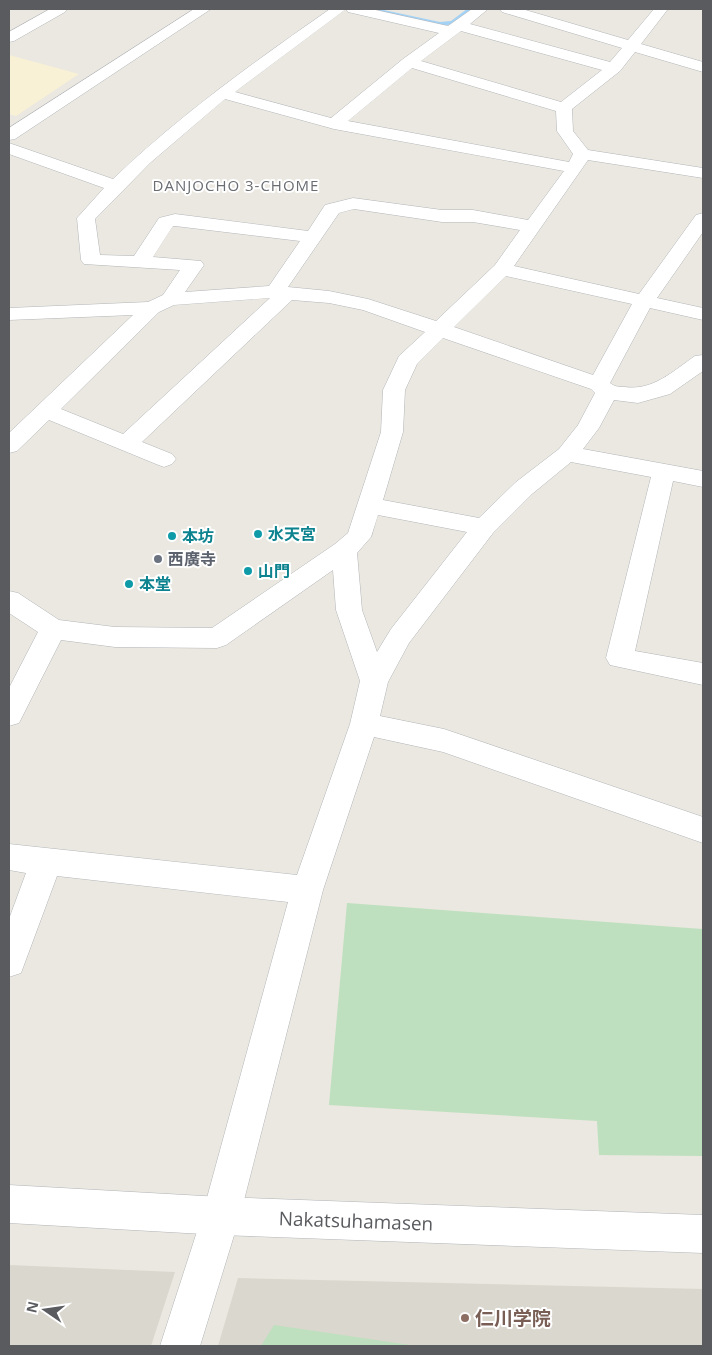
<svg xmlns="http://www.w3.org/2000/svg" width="712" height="1355" font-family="'Open Sans','Noto Sans JP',sans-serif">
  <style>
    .commercial { fill: #f9f1d5 }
    .education { fill: #dad7ce }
    .green { fill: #bee0be }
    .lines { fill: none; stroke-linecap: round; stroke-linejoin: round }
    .stream { fill: #a4d2f5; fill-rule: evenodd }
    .street-casing { stroke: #b3b5b9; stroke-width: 1 }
    .secondary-casing { stroke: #b2b4b9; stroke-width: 1 }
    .street { fill: #fff; fill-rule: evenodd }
    .secondary { fill: #fff; fill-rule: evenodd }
    .culture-dot { fill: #0f9aa8; stroke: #fff; stroke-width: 2 }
    .worship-dot { fill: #6b7280; stroke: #fff; stroke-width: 2 }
    .education-dot { fill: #8d6e63; stroke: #fff; stroke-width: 2 }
    .labels { text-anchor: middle; stroke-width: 4; stroke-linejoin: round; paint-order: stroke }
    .far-neighbourhood-label { font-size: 15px; letter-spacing: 1px; fill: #6a6d71; stroke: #fff }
    .culture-label { font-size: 16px; font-weight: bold; fill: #0d838f; stroke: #fff; text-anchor: start }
    .worship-label { font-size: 16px; font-weight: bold; fill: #5b616d; stroke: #fff; text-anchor: start }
    .near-street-label { font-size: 19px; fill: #595b5f; stroke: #fff }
    .near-education-label { font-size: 19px; font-weight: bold; fill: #785e54; stroke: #fff; text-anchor: start }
  </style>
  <rect width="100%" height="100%" fill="#eae8e0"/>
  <path class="commercial" d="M9,55L79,74L16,116L9,114Z"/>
  <g class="education">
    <path d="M9,1265L175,1272L151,1346H9Z"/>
    <path d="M238,1278L703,1289V1346H218Z"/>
  </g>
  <g class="green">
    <path d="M347,903L702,929L703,1156L599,1155L597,1121L329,1105Z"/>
    <path d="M274,1325L417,1346H261Z"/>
  </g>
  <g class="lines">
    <path class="stream" d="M369,9H379L440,22L451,21L467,9H473L455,24L440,26Z"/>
    <defs>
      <g id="street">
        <path d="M50,9H67L65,12L14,41L9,42V32Z"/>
        <path d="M330,9H371L448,26L472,9H488L470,24L610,62L622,48L502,12L500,9H522L628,40L654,9H668L641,44L703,62V72L635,52L620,71L572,109L573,131L588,150L703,168V178L588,160L514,266L639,294L696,215L703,213V232L657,298L703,308V320L650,308L610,383C615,387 619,387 625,387C653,391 673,371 695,356L703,355V371L670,394L638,403L614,400L599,428L583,449L703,471V487L673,481L635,651L703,663V685L610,665L606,658L651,477L571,462L532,494L493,533L409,643L388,682L380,716L444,729L703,817V843L443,752L374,737L323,890L240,1216L200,1346H160L202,1216L288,902L57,876L21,973L9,977V919L26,873L9,870V844L297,875L350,724L360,681L336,610L333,570L226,645L217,648L115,647L61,640L19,723L9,726V688L38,632L9,613V591L18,593L59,620L115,627L212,628L335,544L348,533L381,432L383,390L399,356L425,332L363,310L329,303L292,300L142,442L172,454L176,459L172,464L164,467L156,464L49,420L17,451L9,453V433L133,315L9,320V308L148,302L163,295L180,270L84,264L81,260L77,218L104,188L9,154V143L113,179C180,115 254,62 330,9ZM346,9L348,12L439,33L403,59L331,118L235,92ZM461,31L602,70L561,102L421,61ZM412,68L556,111L557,131L573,154L569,162L348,121ZM225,99L334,129L564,171L528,220L473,210H442L353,198L325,205L308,231L175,214L159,218L134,256L100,255L95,219L150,163ZM354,209L442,222H473L520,230L495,265L436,321L368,299L329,291L288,287L339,213ZM173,226H175L300,241L269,286L185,292L204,265L201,261L153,257ZM506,276L632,304L593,375L454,327ZM270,298L123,434L61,409L159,312L174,305ZM443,338L591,389L595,393L578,425L559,449L516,482L479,518L383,500L403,432L405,390L417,364ZM378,515L467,532L391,629L377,652L362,610L357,553L371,537Z"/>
      </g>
      <g id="secondary">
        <path d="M194,9H211L15,139L9,140V128Z"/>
        <path d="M9,1185L221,1197L703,1215V1253L221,1235L9,1223Z"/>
      </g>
    </defs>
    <use href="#street" class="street-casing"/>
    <use href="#secondary" class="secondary-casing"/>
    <use href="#street" class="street"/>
    <use href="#secondary" class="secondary"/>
  </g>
  <g class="culture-dot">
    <circle cx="258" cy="534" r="5"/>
    <circle cx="172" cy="536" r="5"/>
    <circle cx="248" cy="571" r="5"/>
    <circle cx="129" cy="584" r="5"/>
  </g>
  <circle class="worship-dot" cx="158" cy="559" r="5"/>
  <circle class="education-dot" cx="465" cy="1318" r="5"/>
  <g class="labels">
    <g class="far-neighbourhood-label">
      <text x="236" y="191">DANJOCHO 3-CHOME</text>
    </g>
    <g class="culture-label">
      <text x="268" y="540">水天宮</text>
      <text x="182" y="542">本坊</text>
      <text x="258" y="577">山門</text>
      <text x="139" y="590">本堂</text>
    </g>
    <g class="worship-label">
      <text x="168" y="565">西廣寺</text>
    </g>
    <g class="near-street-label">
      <text transform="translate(356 1221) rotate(2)" y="7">Nakatsuhamasen</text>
    </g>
    <g class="near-education-label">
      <text x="475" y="1325">仁川学院</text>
    </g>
  </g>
  <rect width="712" height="1355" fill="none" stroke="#595b5f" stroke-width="20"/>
  <g transform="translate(45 1310) rotate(283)" stroke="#ffffff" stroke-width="4" paint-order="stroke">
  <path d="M0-4L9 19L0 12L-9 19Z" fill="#595b5f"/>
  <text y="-8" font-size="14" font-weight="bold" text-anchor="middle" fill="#595b5f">N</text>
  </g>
</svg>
